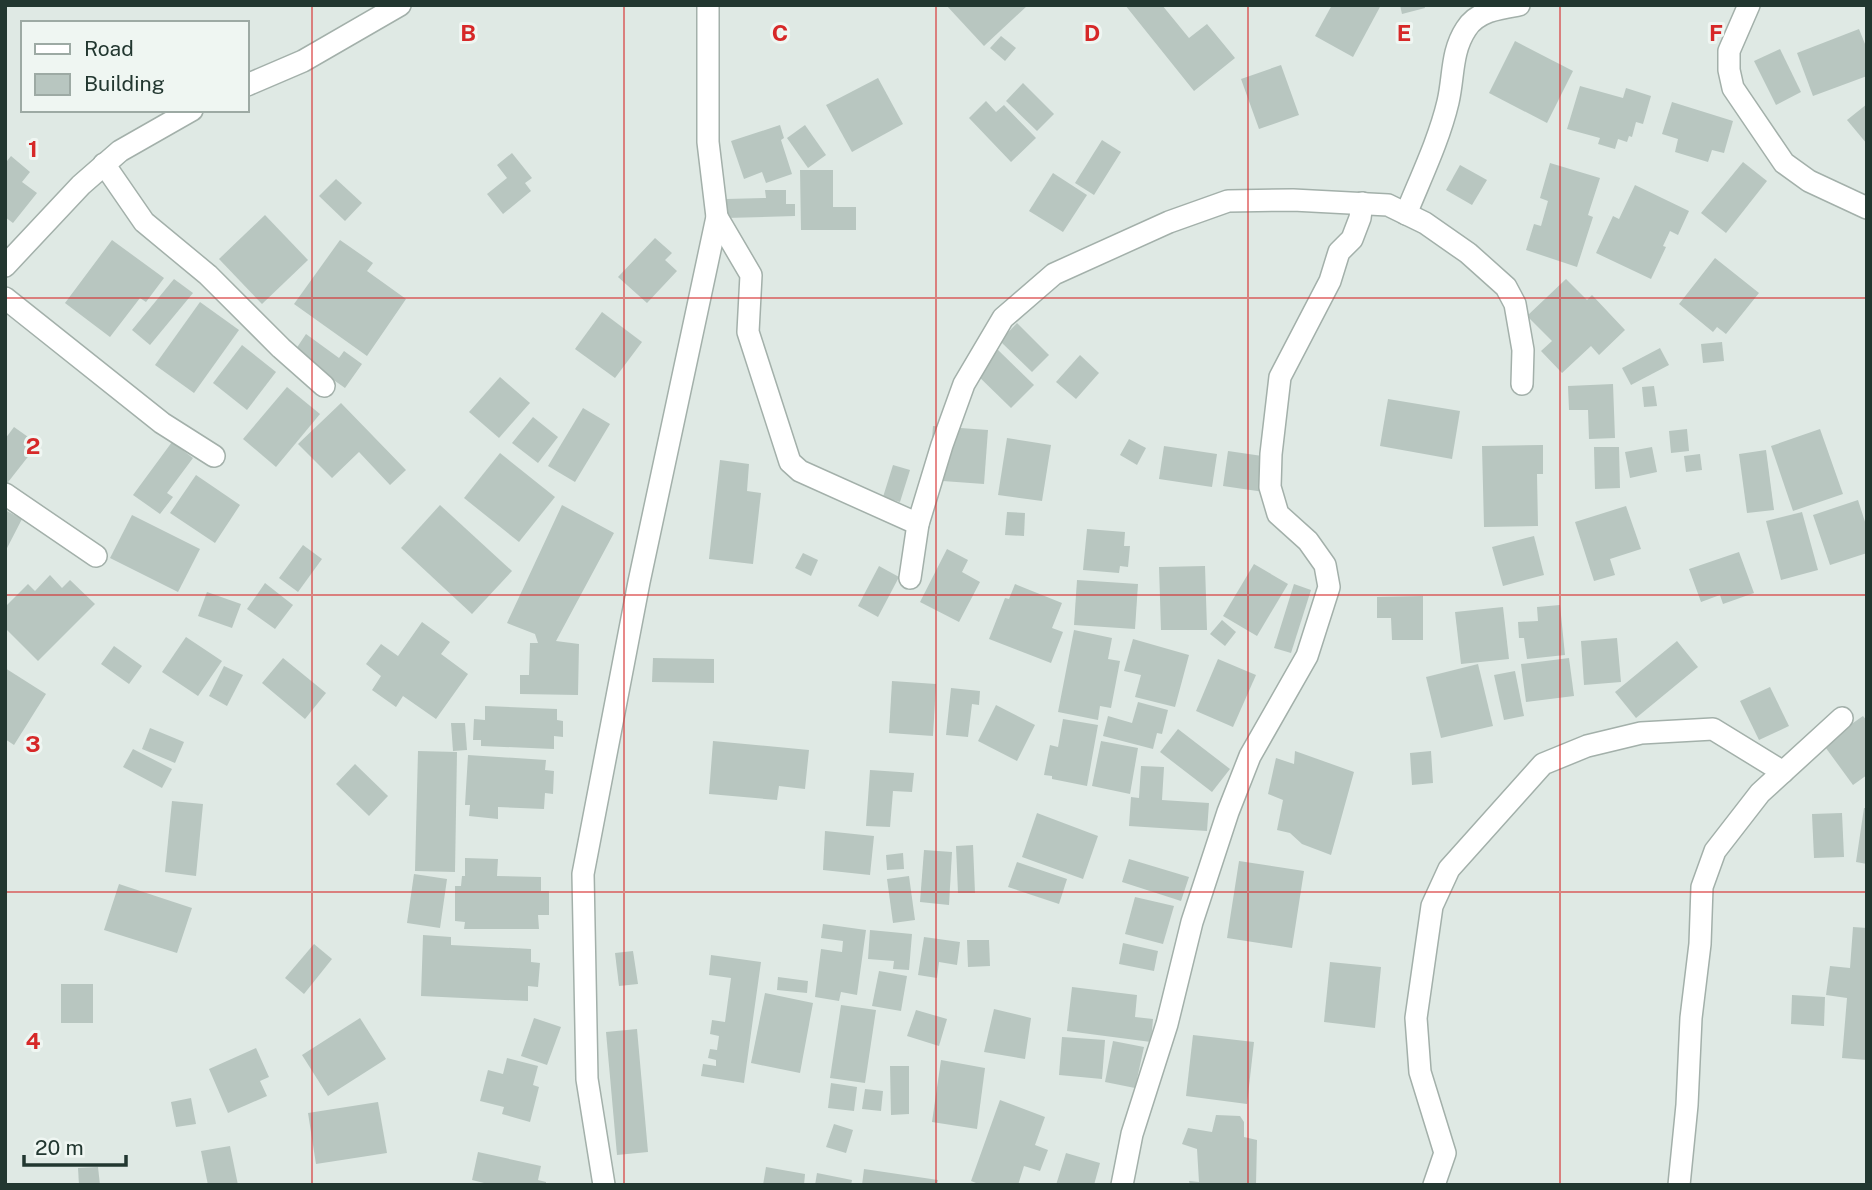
<svg xmlns="http://www.w3.org/2000/svg" width="1872" height="1190" font-family="'Public Sans',sans-serif">
  <style>
    .building { fill: #b8c6c0 }
    .lines { fill: none; stroke-linecap: round; stroke-linejoin: round }
    .street-casing { stroke: #a3b0aa; stroke-width: 24 }
    .street { stroke: #fff; stroke-width: 21 }
    .grid { fill: none; stroke: #d62828; stroke-width: 2; stroke-opacity: 0.55 }
    .grid-label { font-size: 23px; text-anchor: middle; font-weight: bold; fill: #d62828; stroke: #eff6f2; stroke-width: 6; stroke-linejoin: round; paint-order: stroke }
  </style>
  <rect width="100%" height="100%" fill="#dfe9e4"/>
  <g class="building">
    <path d="M946,5H1028L984,46Z"/>
    <path d="M1125,5H1162L1189,38L1207,24L1235,58L1194,91Z"/>
    <path d="M1332,5H1381L1353,57L1315,36Z"/>
    <path d="M1400,5H1424L1425,8L1402,14Z"/>
    <path d="M1859,29L1867,49V76L1813,96L1797,53Z"/>
    <path d="M1001,36L1016,48L1005,61L990,48Z"/>
    <path d="M1515,41L1573,71L1547,123L1489,93Z"/>
    <path d="M1780,49L1801,92L1776,105L1754,61Z"/>
    <path d="M1281,65L1299,115L1259,129L1241,79Z"/>
    <path d="M878,78L903,124L852,152L826,105Z"/>
    <path d="M1023,83L1054,114L1037,131L1006,101Z"/>
    <path d="M1580,86L1623,98L1626,88L1651,96L1643,124L1636,122L1632,137L1629,136L1627,142L1618,139L1615,149L1598,144L1600,138L1567,129Z"/>
    <path d="M986,101L996,112L1004,105L1036,138L1011,162L969,118Z"/>
    <path d="M1672,102L1733,121L1724,153L1712,150L1708,162L1675,152L1678,139L1662,134Z"/>
    <path d="M1867,104V144L1847,120Z"/>
    <path d="M780,125L784,138L781,140L792,174L766,183L762,172L744,179L731,141Z"/>
    <path d="M805,125L826,155L808,168L787,138Z"/>
    <path d="M1102,140L1121,152L1094,195L1075,183Z"/>
    <path d="M512,153L532,178L525,183L531,191L503,214L487,194L507,178L497,165Z"/>
    <path d="M11,156L30,172L22,182L37,193L13,223L5,217V159L7,161Z"/>
    <path d="M1743,162L1767,181L1726,233L1701,213Z"/>
    <path d="M1550,163L1600,178L1588,215L1593,217L1577,267L1526,250L1534,224L1541,226L1548,201L1540,198Z"/>
    <path d="M1460,165L1487,180L1472,205L1446,190Z"/>
    <path d="M800,170H833V207H856V230H801Z"/>
    <path d="M1053,173L1087,195L1063,232L1029,211Z"/>
    <path d="M336,179L362,203L345,221L319,196Z"/>
    <path d="M1635,185L1689,211L1678,235L1670,231L1663,246L1666,247L1651,279L1596,253L1613,216L1619,219Z"/>
    <path d="M765,190H786V204H795V216L726,218V199L766,198Z"/>
    <path d="M265,215L308,260L262,304L219,259Z"/>
    <path d="M655,238L672,253L665,260L677,271L647,303L618,277Z"/>
    <path d="M112,240L164,278L146,302L140,298L110,337L65,303Z"/>
    <path d="M340,240L373,263L367,271L406,299L367,356L294,304Z"/>
    <path d="M1715,258L1759,293L1726,334L1717,327L1713,332L1679,304Z"/>
    <path d="M174,279L193,293L150,345L132,330Z"/>
    <path d="M1566,279L1587,300L1592,295L1625,330L1599,355L1591,346L1562,373L1541,351L1552,341L1527,316Z"/>
    <path d="M200,302L239,330L194,393L155,365Z"/>
    <path d="M602,312L642,342L615,378L575,349Z"/>
    <path d="M1017,323L1049,355L1032,372L1000,341Z"/>
    <path d="M306,334L339,358L344,351L362,364L345,388L294,352Z"/>
    <path d="M1722,342L1724,361L1703,363L1701,344Z"/>
    <path d="M242,345L276,372L247,410L213,383Z"/>
    <path d="M995,347L1034,385L1011,408L972,370Z"/>
    <path d="M1660,348L1669,365L1631,385L1622,368Z"/>
    <path d="M1080,355L1099,373L1076,399L1056,382Z"/>
    <path d="M500,377L530,403L499,438L469,412Z"/>
    <path d="M1613,384L1615,438L1589,439L1588,410H1569L1568,386Z"/>
    <path d="M1654,386L1657,406L1644,407L1642,387Z"/>
    <path d="M287,387L320,414L276,467L243,439Z"/>
    <path d="M1388,399L1460,411L1452,459L1380,446Z"/>
    <path d="M341,403L406,470L390,485L359,452L332,478L298,444Z"/>
    <path d="M583,408L610,424L575,482L548,466Z"/>
    <path d="M533,417L558,437L538,463L512,443Z"/>
    <path d="M933,426L988,430L984,484L929,480Z"/>
    <path d="M14,427L38,444L5,486V439Z"/>
    <path d="M1687,429L1689,451L1671,453L1669,431Z"/>
    <path d="M1820,429L1843,494L1793,511L1771,446Z"/>
    <path d="M1007,438L1051,445L1042,501L998,495Z"/>
    <path d="M1129,439L1146,448L1137,465L1120,455Z"/>
    <path d="M172,442L193,458L167,493L173,497L160,514L133,495Z"/>
    <path d="M1543,445V474H1537L1538,526L1484,527L1482,446Z"/>
    <path d="M1164,446L1217,454L1212,487L1159,479Z"/>
    <path d="M1594,447H1619L1620,488L1595,489Z"/>
    <path d="M1652,447L1657,472L1630,478L1625,452Z"/>
    <path d="M1766,450L1774,510L1747,513L1739,454Z"/>
    <path d="M1228,451L1269,457L1264,492L1223,486Z"/>
    <path d="M500,453L555,497L519,542L464,498Z"/>
    <path d="M1700,454L1702,470L1686,472L1684,456Z"/>
    <path d="M720,460L749,464L747,491L761,493L753,564L709,559Z"/>
    <path d="M893,465L910,470L900,502L883,497Z"/>
    <path d="M196,475L240,505L215,543L170,513Z"/>
    <path d="M1858,500L1867,528V553L1830,565L1813,515Z"/>
    <path d="M440,505L512,571L472,614L401,548Z"/>
    <path d="M562,505L614,533L556,641L579,644L578,695L520,694V675H529L530,643H538L535,634L507,623Z"/>
    <path d="M1626,506L1641,549L1610,559L1615,575L1594,581L1575,522Z"/>
    <path d="M5,510L22,519L5,552Z"/>
    <path d="M1007,512L1025,513L1024,536L1005,535Z"/>
    <path d="M1802,512L1818,570L1781,580L1766,521Z"/>
    <path d="M132,515L200,549L178,592L110,558Z"/>
    <path d="M1087,529L1125,532L1124,546H1130L1128,567L1120,566L1119,573L1083,570Z"/>
    <path d="M1534,536L1544,575L1503,586L1492,547Z"/>
    <path d="M303,545L322,559L298,592L279,578Z"/>
    <path d="M947,549L968,560L962,572L980,582L959,622L920,602Z"/>
    <path d="M1739,552L1754,593L1723,604L1720,595L1701,602L1689,569Z"/>
    <path d="M803,553L818,560L811,576L795,568Z"/>
    <path d="M1254,564L1288,584L1257,636L1223,616Z"/>
    <path d="M879,566L899,577L878,617L858,606Z"/>
    <path d="M1205,566L1207,630H1161L1159,567Z"/>
    <path d="M50,575L62,588L70,580L95,604L38,661L5,628V607L28,584L35,591Z"/>
    <path d="M1077,580L1138,584L1135,629L1074,625Z"/>
    <path d="M265,583L293,605L275,629L247,609Z"/>
    <path d="M1015,584L1062,603L1052,628L1063,632L1051,663L989,639L1005,598L1009,599Z"/>
    <path d="M1294,584L1311,590L1291,653L1274,648Z"/>
    <path d="M207,592L241,604L232,628L198,616Z"/>
    <path d="M1423,596V640H1392L1391,618H1377V597Z"/>
    <path d="M1560,605L1565,655L1527,659L1524,638H1519L1518,622L1538,621L1537,607Z"/>
    <path d="M1503,607L1509,659L1461,664L1455,612Z"/>
    <path d="M1222,620L1236,632L1225,646L1210,634Z"/>
    <path d="M422,622L450,642L441,654L468,674L436,719L403,696L396,707L372,690L381,676L366,664L381,644L398,656Z"/>
    <path d="M1074,630L1112,638L1108,659L1120,661L1111,708L1100,706L1098,720L1058,712Z"/>
    <path d="M186,637L222,661L198,696L162,672Z"/>
    <path d="M1617,638L1621,682L1584,685L1581,641Z"/>
    <path d="M1133,639L1189,655L1175,707L1135,697L1141,675L1124,671Z"/>
    <path d="M1677,641L1698,667L1636,718L1615,692Z"/>
    <path d="M114,646L142,666L129,684L101,664Z"/>
    <path d="M283,658L326,693L305,719L262,683Z"/>
    <path d="M653,658L714,659V683L652,682Z"/>
    <path d="M1569,658L1574,696L1526,702L1521,664Z"/>
    <path d="M1218,659L1256,675L1233,727L1196,711Z"/>
    <path d="M1478,664L1493,726L1441,738L1426,677Z"/>
    <path d="M224,666L243,675L227,706L209,696Z"/>
    <path d="M5,668L46,694L14,745L5,739Z"/>
    <path d="M1515,671L1524,716L1504,720L1494,675Z"/>
    <path d="M892,681L936,684L933,736L889,733Z"/>
    <path d="M1770,687L1789,726L1759,740L1740,701Z"/>
    <path d="M951,688L980,691L979,705L972,704L968,737L946,735Z"/>
    <path d="M1138,702L1168,710L1162,734L1157,733L1153,749L1103,736L1108,716L1132,723Z"/>
    <path d="M996,705L1035,725L1017,761L978,741Z"/>
    <path d="M485,706L557,709V720L563,721V737L554,736V749L481,746V740H473L474,719L485,720Z"/>
    <path d="M1863,716L1867,721V775L1853,785L1823,744Z"/>
    <path d="M1063,719L1098,725L1087,786L1052,779V776L1044,775L1050,745L1058,747Z"/>
    <path d="M451,723H465L467,750L453,751Z"/>
    <path d="M150,728L184,742L175,763L142,749Z"/>
    <path d="M1178,729L1230,769L1212,792L1160,752Z"/>
    <path d="M713,741L809,750L805,789L779,786L777,800L709,794Z"/>
    <path d="M1101,741L1138,748L1130,794L1092,786Z"/>
    <path d="M133,749L172,769L162,788L123,767Z"/>
    <path d="M418,751L457,752L455,872L415,871Z"/>
    <path d="M1295,751L1354,772L1331,855L1302,844L1290,833L1277,830L1283,800L1268,794L1276,758L1294,764Z"/>
    <path d="M1431,751L1433,783L1412,785L1410,753Z"/>
    <path d="M468,755L546,760L545,770L554,771L553,794L545,793L544,809L498,807V819L469,816L470,805H465Z"/>
    <path d="M355,764L388,796L369,816L336,784Z"/>
    <path d="M1141,766L1164,767L1162,800L1209,803L1207,831L1129,826L1131,797L1139,798Z"/>
    <path d="M870,770L914,773L912,792L893,791L890,827L866,826Z"/>
    <path d="M172,801L203,804L196,876L165,872Z"/>
    <path d="M1864,808H1867V864L1856,862Z"/>
    <path d="M1037,813L1098,836L1083,879L1022,857Z"/>
    <path d="M1842,813L1844,857L1814,858L1812,814Z"/>
    <path d="M825,831L874,836L870,875L823,870Z"/>
    <path d="M973,845L975,893H958L956,846Z"/>
    <path d="M924,850L952,852L949,905L920,902Z"/>
    <path d="M903,853L904,869L887,870L886,855Z"/>
    <path d="M465,858L498,859L497,876L541,877V891H549V915H538L539,929H464L465,922L455,921V886H461L462,876H465Z"/>
    <path d="M1129,859L1189,877L1181,901L1122,882Z"/>
    <path d="M1239,861L1304,871L1292,948L1227,938Z"/>
    <path d="M1017,862L1067,879L1059,904L1008,887Z"/>
    <path d="M414,874L447,879L440,928L407,923Z"/>
    <path d="M909,876L915,920L893,923L887,879Z"/>
    <path d="M119,884L192,908L177,953L104,930Z"/>
    <path d="M1135,897L1174,906L1163,944L1125,934Z"/>
    <path d="M823,924L866,930L857,995L841,992L839,1001L815,997L821,949L842,952L843,941L821,938Z"/>
    <path d="M1853,927L1867,928V1060L1842,1058L1847,998L1826,995L1830,966L1850,968Z"/>
    <path d="M870,930L912,934L909,970L893,969L894,961L868,959Z"/>
    <path d="M423,935L451,937V945L531,949V962L540,963L538,987L528,986V1001L421,996Z"/>
    <path d="M924,937L960,942L957,965L939,962L937,978L918,975Z"/>
    <path d="M967,940H989L990,966L968,967Z"/>
    <path d="M1123,943L1158,951L1154,971L1119,964Z"/>
    <path d="M314,944L332,959L304,994L285,978Z"/>
    <path d="M633,951L638,984L619,986L615,953Z"/>
    <path d="M711,955L761,962L744,1083L701,1076L703,1064L716,1066V1060L708,1058L710,1049L717,1050L719,1036L710,1034L712,1020L725,1022L731,978L709,975Z"/>
    <path d="M1330,962L1381,967L1375,1028L1324,1022Z"/>
    <path d="M879,971L907,976L901,1011L872,1006Z"/>
    <path d="M778,977L808,981L807,993L777,990Z"/>
    <rect x="61" y="984" width="32" height="39"/>
    <path d="M1072,987L1137,995L1135,1017L1153,1019L1151,1042L1067,1031Z"/>
    <path d="M765,993L813,1003L800,1073L751,1063Z"/>
    <path d="M1792,995L1825,997L1824,1026L1791,1024Z"/>
    <path d="M841,1005L876,1010L865,1083L830,1078Z"/>
    <path d="M994,1009L1031,1018L1025,1059L984,1052Z"/>
    <path d="M916,1010L947,1019L939,1046L907,1036Z"/>
    <path d="M360,1018L386,1059L328,1096L302,1055Z"/>
    <path d="M534,1018L561,1027L547,1065L521,1056Z"/>
    <path d="M637,1029L648,1152L617,1155L606,1032Z"/>
    <path d="M1193,1035L1254,1042L1247,1104L1186,1096Z"/>
    <path d="M1062,1037L1105,1040L1102,1079L1059,1075Z"/>
    <path d="M1113,1041L1144,1047L1135,1088L1105,1082Z"/>
    <path d="M256,1048L269,1077L260,1081L267,1096L228,1113L209,1069Z"/>
    <path d="M507,1058L538,1066L533,1085L539,1087L530,1122L502,1114L504,1107L480,1101L488,1070L503,1074Z"/>
    <path d="M941,1060L985,1068L977,1129L932,1122Z"/>
    <path d="M890,1066H909V1114L891,1115Z"/>
    <path d="M831,1083L857,1087L854,1111L828,1108Z"/>
    <path d="M865,1089L883,1091L881,1111L862,1109Z"/>
    <path d="M191,1098L196,1124L176,1127L171,1102Z"/>
    <path d="M1000,1100L1045,1117L1035,1145L1048,1150L1040,1171L1024,1166L1018,1185H981L971,1181Z"/>
    <path d="M378,1102L387,1153L316,1164L308,1113Z"/>
    <path d="M1216,1115L1240,1116L1244,1122V1137L1257,1140L1256,1185H1190L1189,1181L1199,1182L1197,1149L1182,1144L1188,1128L1212,1132Z"/>
    <path d="M834,1124L853,1130L846,1153L826,1147Z"/>
    <path d="M230,1146L238,1185H208L201,1151Z"/>
    <path d="M478,1152L541,1166L538,1180L546,1182V1185H492L472,1180Z"/>
    <path d="M1066,1153L1100,1163L1094,1185H1056Z"/>
    <path d="M98,1167L100,1185H79L78,1168Z"/>
    <path d="M766,1167L805,1174L804,1185H763Z"/>
    <path d="M864,1169L938,1180L937,1185H862Z"/>
    <path d="M817,1173L852,1180L851,1185H815Z"/>
  </g>
  <g class="lines">
    <defs>
      <g id="street">
        <path d="M1749,5L1729,51V70L1733,88L1784,163L1809,181L1867,208"/>
        <path d="M247,85L303,61L400,5"/>
        <path d="M104,164L144,222L208,275L281,348L324,386"/>
        <path d="M1406,214C1421,177 1439,140 1448,102C1454,76 1451,52 1466,29C1477,11 1500,8 1519,5"/>
        <path d="M717,217L751,275L748,332L790,462L800,471L918,524"/>
        <path d="M5,266L81,185L120,151L192,110"/>
        <path d="M5,298L162,423L214,456"/>
        <path d="M5,494L96,556"/>
        <path d="M910,578L918,524L942,445L964,384L1003,318L1054,274L1169,222L1228,201L1293,200L1388,205L1425,223L1468,253L1506,287L1515,304L1523,350L1522,384"/>
        <path d="M604,1185L587,1079L583,874L639,582L717,217L708,142V5"/>
        <path d="M1122,1185L1132,1134L1167,1024L1192,922L1228,812L1250,756L1307,656L1329,587L1325,565L1308,541L1278,514L1270,487L1271,454L1280,377L1330,281L1339,252L1352,239L1360,218L1362,203"/>
        <path d="M1434,1185L1445,1153L1420,1072L1416,1018L1432,906L1449,869L1543,764L1587,746L1641,733L1713,729L1783,772"/>
        <path d="M1679,1185L1687,1105L1691,1018L1700,944L1702,887L1715,851L1760,793L1842,718"/>
      </g>
    </defs>
    <use href="#street" class="street-casing"/>
    <use href="#street" class="street"/>
  </g>
  <path class="grid" d="M312,5V1185M624,5V1185M936,5V1185M1248,5V1185M1560,5V1185M5,298H1867M5,595H1867M5,892H1867"/>
  <g class="grid-label">
    <text x="468" y="41">B</text>
    <text x="780" y="41">C</text>
    <text x="1092" y="41">D</text>
    <text x="1404" y="41">E</text>
    <text x="1716" y="41">F</text>
    <text x="33" y="157">1</text>
    <text x="33" y="454">2</text>
    <text x="33" y="752">3</text>
    <text x="33" y="1049">4</text>
  </g>
  <rect width="1872" height="1190" fill="none" stroke="#223730" stroke-width="14"/>
  <rect x="21" y="21" width="228" height="91" fill="#eff6f2" stroke="#9daaa4" stroke-width="2"/>
  <rect x="35" y="44" width="35" height="10" fill="#ffffff" stroke="#9daaa4" stroke-width="2"/>
  <text x="84" y="56" font-size="21" fill="#223730">Road</text>
  <rect x="35" y="74" width="35" height="21" fill="#b8c6c0" stroke="#9daaa4" stroke-width="2"/>
  <text x="84" y="91" font-size="21" fill="#223730">Building</text>
  <path d="M24 1155v10h102v-10" fill="none" stroke="#223730" stroke-width="3.5"/>
  <text x="35" y="1155" font-size="21" fill="#223730" stroke="#eff6f2" stroke-width="5" paint-order="stroke">20 m</text>
</svg>
